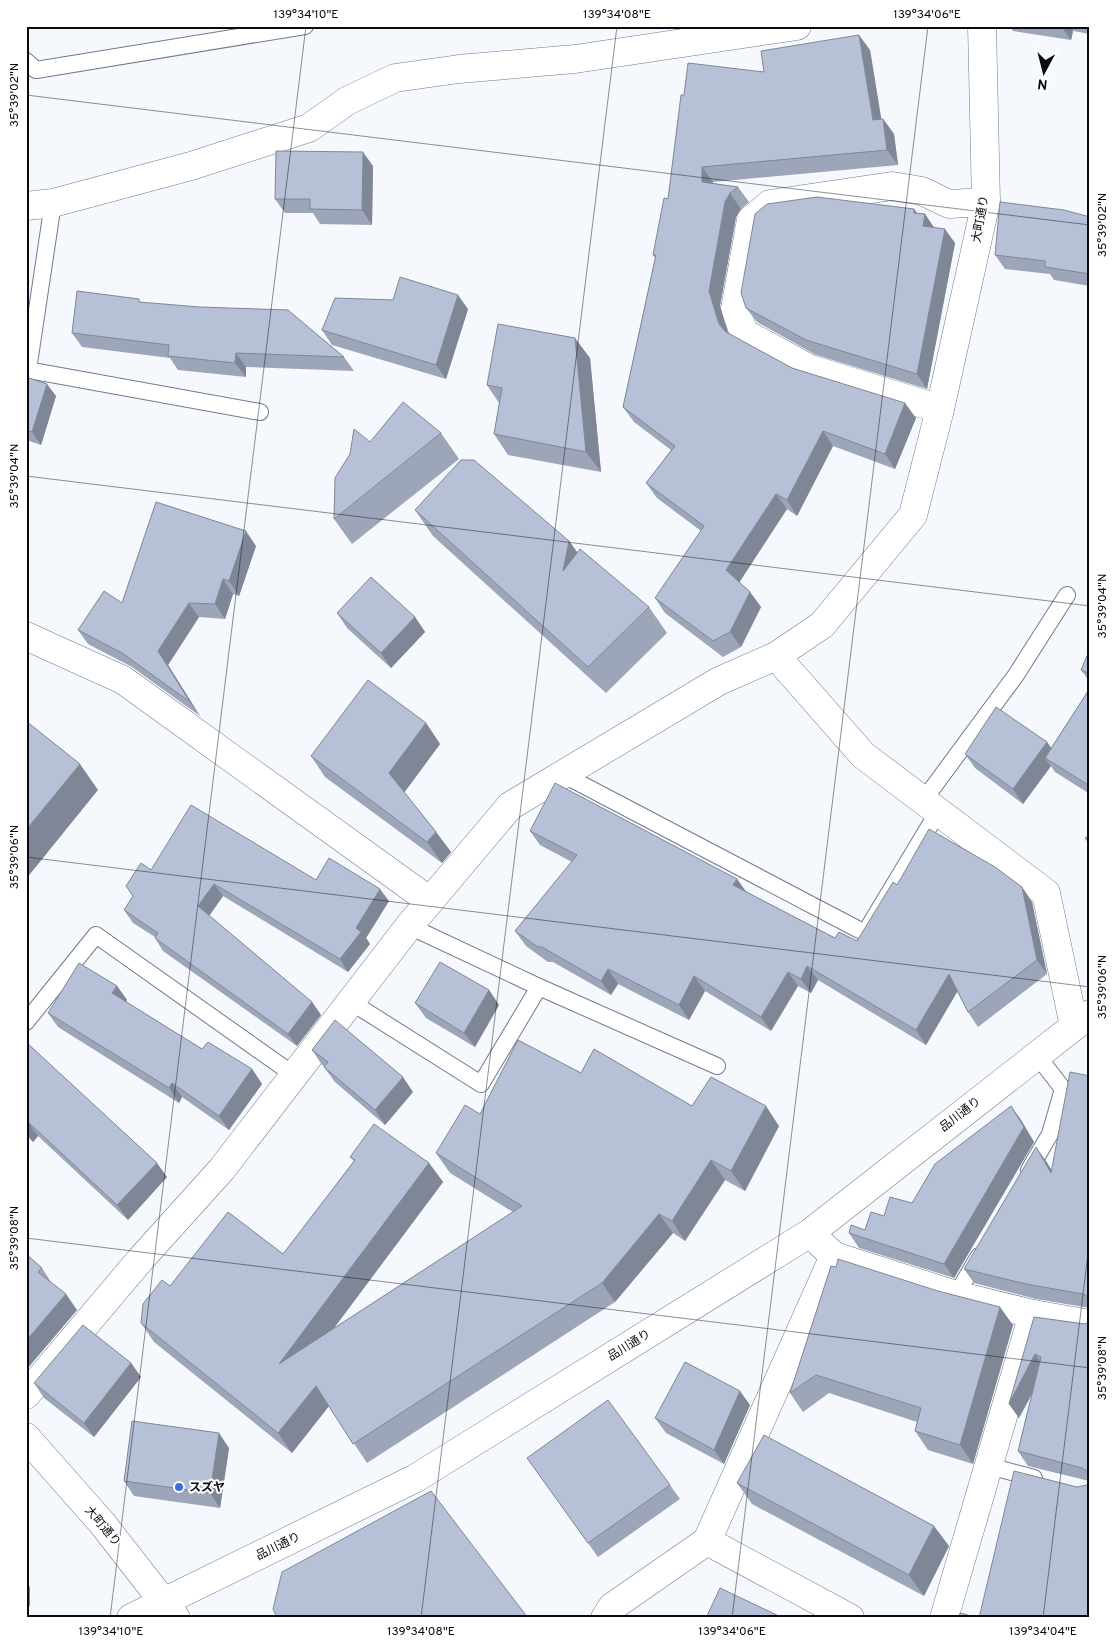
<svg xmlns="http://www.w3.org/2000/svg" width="1116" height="1644" font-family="Overpass,'Noto Sans JP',sans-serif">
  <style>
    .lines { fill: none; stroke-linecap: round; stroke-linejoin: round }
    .service-casing { stroke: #707a8e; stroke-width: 18 }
    .minor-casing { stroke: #707a8e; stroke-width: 29 }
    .tertiary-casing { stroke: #707a8e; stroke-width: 29 }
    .service { stroke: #fff; stroke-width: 16 }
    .minor { stroke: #fff; stroke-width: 28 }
    .tertiary { stroke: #fff; stroke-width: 28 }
    .wall { fill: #9da6b9 }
    .shaded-wall { fill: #7f8796 }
    .building { fill: #b6c1d7; stroke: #7f8796 }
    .ticks { fill: none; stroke: #080b12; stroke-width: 1; stroke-opacity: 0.45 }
    .poi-dot { fill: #3d6ddd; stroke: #fff; stroke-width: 2 }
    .labels { text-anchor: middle; stroke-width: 4; stroke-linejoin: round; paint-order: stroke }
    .street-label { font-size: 12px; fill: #080b12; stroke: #fff }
    .poi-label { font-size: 12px; font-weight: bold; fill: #080b12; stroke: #fff; text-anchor: start }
    .neatline { fill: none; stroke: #080b12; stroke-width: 2 }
    .ticks-label { font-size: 12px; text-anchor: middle; fill: #080b12 }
  </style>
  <rect width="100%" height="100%" fill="#f5f8fc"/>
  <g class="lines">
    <defs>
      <g id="service">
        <path d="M26,61L36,70L305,26"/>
        <path d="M53,203L28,370L260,412"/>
        <path d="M562,774L865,933L938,812"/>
        <path d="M923,801L1016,675L1067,595"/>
        <path d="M409,926L539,987L717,1066"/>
        <path d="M351,1002L481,1084L539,987"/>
        <path d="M26,1022L96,935L294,1075"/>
        <path d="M1029,1170L1050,1134L1063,1089L1036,1054"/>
        <path d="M956,1295L979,1256"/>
        <path d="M989,1466L1034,1478"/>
      </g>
      <g id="minor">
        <path d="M26,206L53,203L191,166L309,128L347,101L395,78L459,69L575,59L797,26"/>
        <path d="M940,409L810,369L744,333L735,309L751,220L770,204L892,186L922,191L949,204L986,202"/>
        <path d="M26,636L123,680L430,901"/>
        <path d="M776,656L863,755L1046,893L1074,1026"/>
        <path d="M821,1244L834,1256L956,1295L1033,1314L1090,1324"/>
        <path d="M26,1395L140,1260L222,1169L409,926L510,806L719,681L776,656L822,625L913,515L940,409L986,202L982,26"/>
        <path d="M26,1437L102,1523L176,1618"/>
        <path d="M707,1541L850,1618"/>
        <path d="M605,1618L612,1607L707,1541L834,1256"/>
        <path d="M944,1618L1033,1314"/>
      </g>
      <path id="tertiary" d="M131,1618L416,1478L810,1233L1090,1014"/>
    </defs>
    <use href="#service" class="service-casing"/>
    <use href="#minor" class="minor-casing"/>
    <use href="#tertiary" class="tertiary-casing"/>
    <use href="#service" class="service"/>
    <use href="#minor" class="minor"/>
    <use href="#tertiary" class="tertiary"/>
  </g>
  <g class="wall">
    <path d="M1010,26H1090V34L1073,31L1071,40L1013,31Z"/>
    <path d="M870,50L881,119H883L894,134L898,165L713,182V183L738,187L749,202L741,209L736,217L720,306L728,333L792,368L916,418L895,469L833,446L797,516L787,509L739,582L750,592L761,607L741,647L723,657L665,613L655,598L701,531L657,498L646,483L671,450L634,422L623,407L655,258L653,255L668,199L684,95L764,72Z"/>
    <path d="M373,166L372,225L320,224L313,213H285L275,199Z"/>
    <path d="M914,209L917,213L925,214L934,228L955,243L927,389L816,355L757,322L746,308Z"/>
    <path d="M1090,217V286L1054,280L1050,274L1005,269L995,255Z"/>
    <path d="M393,300L468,309L446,379L332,345L322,330Z"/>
    <path d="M142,302L344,357L354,371L246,367V377L178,370L170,358L82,347L72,333Z"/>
    <path d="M590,358L601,472L508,455L494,434L499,403L487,385Z"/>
    <path d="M26,377L56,396L41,445L26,440Z"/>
    <path d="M441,433L459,459L352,544L334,519L350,454L370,442Z"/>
    <path d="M415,510L569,541L577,552L649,607L667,633L606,693L433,536Z"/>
    <path d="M256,546L239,596L233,594L225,619L199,617L168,665L200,716L132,667L88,644L78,630L122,603Z"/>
    <path d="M337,613L415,617L425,632L391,668L347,628Z"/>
    <path d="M1090,649V682L1081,670Z"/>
    <path d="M1090,688V794L1055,772L1051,766L1023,804L975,768L965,754L1051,748Z"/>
    <path d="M426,723L440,744L404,793L436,832L451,852L442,863L325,777L311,756Z"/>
    <path d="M530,831L737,879L746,892L835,938L857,941L897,885L1022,887L1032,902L1047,974L978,1027L968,1012L957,991L926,1045L818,980L811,993L798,986L771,1031L705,991L689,1020L618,984L611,995L553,962H548L526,946L515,931L572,862L540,845Z"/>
    <path d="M151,870L316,880L389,901L366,938L370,944L348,972L223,896L209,916L312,1002L321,1015L297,1046L163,951L155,938V937L133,923L124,910Z"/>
    <path d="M117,986L127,1000L126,1002L202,1049L252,1069L262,1084L229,1130L182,1097L179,1103L58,1027L48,1013Z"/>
    <path d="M489,990L499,1005L475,1047L426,1018L415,1003Z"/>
    <path d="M26,1042L167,1177L128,1220L38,1136L33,1142L28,1137L26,1139Z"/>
    <path d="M312,1050L413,1092L385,1125L335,1082L324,1067H325L322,1065Z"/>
    <path d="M581,1073L692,1106L779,1126L745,1191L725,1180L685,1241L673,1233L615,1302L367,1463L329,1406L292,1453L154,1342L141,1323L170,1286L283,1254L354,1161L350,1157L429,1163L443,1182L334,1328L513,1212L450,1173L436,1153L480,1114Z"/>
    <path d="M1090,1076V1308L1036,1299L974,1283L964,1269L1046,1161L1052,1171Z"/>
    <path d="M1011,1106L1021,1120L1034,1142L954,1278L859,1248L849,1233L865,1230L884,1216L912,1203Z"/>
    <path d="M26,1254L42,1268L51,1282L77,1310L26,1370Z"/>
    <path d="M831,1266L938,1291L1013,1325L973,1464L928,1450L915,1431L917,1422L829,1393L803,1412L790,1393Z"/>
    <path d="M1034,1317L1085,1324L1090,1321V1618H979L1077,1487L1087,1485L1089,1481L1028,1466L1018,1451L1032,1394L1019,1418L1009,1404Z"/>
    <path d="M131,1363L141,1377L94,1437L44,1398L34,1383Z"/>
    <path d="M750,1405L724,1464L666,1433L655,1418Z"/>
    <path d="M229,1448L220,1508L134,1496L124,1481Z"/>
    <path d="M527,1458L670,1485L680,1499L598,1557Z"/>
    <path d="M737,1483L949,1546L924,1596L752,1504Z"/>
    <path d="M26,1580L30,1588V1606L26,1608Z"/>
  </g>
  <g class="shaded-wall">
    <path d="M1061,26H1070L1073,31L1071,40Z"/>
    <path d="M859,35L870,50L884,135L873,120Z"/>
    <path d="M883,119L894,134L898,165L887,150Z"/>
    <path d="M363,152L373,166L372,225L362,210Z"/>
    <path d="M702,167L713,182V197L702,182Z"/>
    <path d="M730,193L741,209L736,217L720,306L730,339L719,324L709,291L725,202Z"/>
    <path d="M914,209L924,222L925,214L935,229L933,241L914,213Z"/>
    <path d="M945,229L955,243L927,389L917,374Z"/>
    <path d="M458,295L468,309L446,379L436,365Z"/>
    <path d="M575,338L590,358L601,472L586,452Z"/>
    <path d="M236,353L246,367V377L235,363Z"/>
    <path d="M47,384L56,396L41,445L32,432Z"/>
    <path d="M905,403L916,418L895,469L885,454Z"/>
    <path d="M823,431L833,446L797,516L787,500Z"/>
    <path d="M776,494L787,509L737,586L726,570Z"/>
    <path d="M246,531L256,546L239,596L229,581Z"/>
    <path d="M569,541L588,567L563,571Z"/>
    <path d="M223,579L233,594L225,619L215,604Z"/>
    <path d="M750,592L761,607L741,647L730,632Z"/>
    <path d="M189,603L199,617L168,665L200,716L190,702L158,651Z"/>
    <path d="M415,617L425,632L391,668L381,653Z"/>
    <path d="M426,723L440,744L403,794L389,773Z"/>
    <path d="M1047,742L1058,757L1045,758L1051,766L1023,804L1013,789Z"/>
    <path d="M80,764L98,790L26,879V830Z"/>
    <path d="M436,832L451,852L442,863L427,842Z"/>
    <path d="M737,879L747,893L733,885Z"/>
    <path d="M214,884L223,896L207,919L198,906Z"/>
    <path d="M1022,887L1032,902L1047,974L1037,960Z"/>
    <path d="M380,889L389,901L366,938L370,944L348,972L340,959L356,928Z"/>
    <path d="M807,966L818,980L811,993L801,979Z"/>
    <path d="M608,969L618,984L611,995L601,981Z"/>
    <path d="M788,972L798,986L771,1031L761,1017Z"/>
    <path d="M949,974L959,989L926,1045L916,1030Z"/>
    <path d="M694,976L705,991L689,1020L679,1005Z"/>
    <path d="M117,986L127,1000L122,1008L112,993Z"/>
    <path d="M489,990L499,1005L475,1047L464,1033Z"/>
    <path d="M312,1002L321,1015L297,1046L288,1034Z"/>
    <path d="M252,1069L262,1084L229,1130L219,1116Z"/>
    <path d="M403,1077L413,1092L385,1125L375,1110Z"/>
    <path d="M172,1083L182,1097L179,1103L169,1088Z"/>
    <path d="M766,1106L779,1126L745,1191L731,1171Z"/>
    <path d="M1011,1106L1021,1120L1034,1142L954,1278L944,1264Z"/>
    <path d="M28,1122L38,1136L33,1142L26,1132V1123Z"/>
    <path d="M1036,1147L1046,1161L1062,1187L1051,1173Z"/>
    <path d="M711,1160L725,1180L685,1241L672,1221Z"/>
    <path d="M157,1163L167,1177L128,1220L117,1205Z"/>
    <path d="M429,1163L443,1182L293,1383L279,1364Z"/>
    <path d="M659,1214L673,1233L615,1302L602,1283Z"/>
    <path d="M66,1294L77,1310L26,1370V1341Z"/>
    <path d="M1000,1307L1013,1325L973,1464L960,1445Z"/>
    <path d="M1035,1354L1045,1369L1019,1418L1009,1404Z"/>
    <path d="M131,1363L141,1377L94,1437L84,1423Z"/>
    <path d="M316,1386L329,1406L292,1453L278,1433Z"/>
    <path d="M740,1391L750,1405L724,1464L714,1450Z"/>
    <path d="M219,1433L229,1448L220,1508L210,1493Z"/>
    <path d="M934,1526L949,1546L924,1596L909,1575Z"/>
    <path d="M26,1580L30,1588V1606L26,1600Z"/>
  </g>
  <g class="building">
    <path d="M859,35L873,120L883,119L887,150L702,167V182L738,187L730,193L725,202L709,291L719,324L726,332L792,368L905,403L885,454L823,431L787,500L776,494L726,570L750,592L730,632L713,641L655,598L704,526L646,483L675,446L623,407L656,255H653L664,198L668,199L681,95H684L688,63L764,72L761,51Z"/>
    <path d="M276,151L363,152L362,210L310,209V199H275Z"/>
    <path d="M817,197L914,209V213L925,214L923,226L945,229L917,374L806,340L746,308L741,293L755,214L767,204Z"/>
    <path d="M1000,202L1064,210L1090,217V274L1045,267V261L995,255Z"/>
    <path d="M400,277L458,295L436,365L322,330L335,298L393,300Z"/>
    <path d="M77,291L139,299V302L200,307L288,310L344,357L236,353L235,363L168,356L169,345L72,333Z"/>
    <path d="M498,324L575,338L586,452L494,434L502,388L487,385Z"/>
    <path d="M26,377L47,384L32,432L26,430Z"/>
    <path d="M403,402L441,433L334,519L335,478L350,454L354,429L370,442Z"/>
    <path d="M461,460H474L569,541L563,571L580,549L649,607L588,667L415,510Z"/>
    <path d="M156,502L246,531L229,581L223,579L215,604L189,603L158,651L190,702L122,653L78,630L104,591L122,603Z"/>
    <path d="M371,577L415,617L381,653L337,613Z"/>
    <path d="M1090,649V674L1081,670Z"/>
    <path d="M368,680L426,723L389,773L436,832L427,842L311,756Z"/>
    <path d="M1090,688V786L1045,758Z"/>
    <path d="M996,707L1047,742L1013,789L965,754Z"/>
    <path d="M26,721L80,764L26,830Z"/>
    <path d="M555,783L737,879L733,885L835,938L839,932L857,941L893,882L897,885L929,829L995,867L1022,887L1037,960L968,1012L949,974L916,1030L807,966L801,979L788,972L761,1017L694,976L679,1005L608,969L601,981L542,947H538L515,931L577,855L530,831Z"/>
    <path d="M191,805L316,880L329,858L380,889L356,928L361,932L340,959L214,884L198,906L312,1002L288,1034L155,938L158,933L124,910L133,896L126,886L141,863L151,870Z"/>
    <path d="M1090,835V844L1085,838Z"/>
    <path d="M440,962L489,990L464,1033L415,1003Z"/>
    <path d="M79,963L117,986L112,993L202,1049L208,1042L252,1069L219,1116L172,1083L169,1088L48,1013Z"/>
    <path d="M335,1020L403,1077L375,1110L324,1067L328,1062L312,1050Z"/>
    <path d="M518,1040L581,1073L594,1049L692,1106L711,1077L766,1106L731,1171L711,1160L672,1221L659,1214L602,1283L353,1444L316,1386L278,1433L141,1323L143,1304L162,1280L170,1286L228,1212L283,1254L355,1160L350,1157L374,1124L429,1163L279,1364L522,1206L436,1153L465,1105L480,1114Z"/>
    <path d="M26,1042L157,1163L117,1205L28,1122L26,1123Z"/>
    <path d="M1070,1072L1090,1076V1298L1083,1294L1026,1284L964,1269L1036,1147L1051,1173Z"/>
    <path d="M1011,1106L1024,1127L944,1264L849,1233L851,1225L865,1230L871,1212L884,1216L890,1197L912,1203L935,1164Z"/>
    <path d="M26,1254L42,1268L38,1272L66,1294L26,1341Z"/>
    <path d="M838,1259L938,1291L1000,1307L960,1445L915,1431L921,1408L816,1375L790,1393L831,1266L836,1267Z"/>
    <path d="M1034,1317L1085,1324L1090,1321V1618H959L960,1613L979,1618L1014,1471L1077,1487L1087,1485L1090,1480L1087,1471L1082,1468L1018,1451L1041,1357L1035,1354L1009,1404Z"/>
    <path d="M83,1325L131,1363L84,1423L34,1383Z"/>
    <path d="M685,1362L740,1391L714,1450L655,1418Z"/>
    <path d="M608,1400L670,1485L588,1543L527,1458Z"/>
    <path d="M132,1421L219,1433L210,1493L124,1481Z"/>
    <path d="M764,1435L934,1526L909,1575L737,1483Z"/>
    <path d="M431,1491L528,1618H277L273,1609L282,1572Z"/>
    <path d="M720,1588L783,1618H706Z"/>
  </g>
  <path class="ticks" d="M26,95L1090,225M26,476L1090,606M26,857L1090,987M26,1238L1090,1368M110,1618L306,26M421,1618L617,26M732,1618L928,26M1043,1618L1090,1238"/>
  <circle class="poi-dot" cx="179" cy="1487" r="5"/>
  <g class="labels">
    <g class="street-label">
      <text transform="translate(980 219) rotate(-80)" y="4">大町通り</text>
      <text transform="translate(960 1114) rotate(-38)" y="4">品川通り</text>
      <text transform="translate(629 1345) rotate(-32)" y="4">品川通り</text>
      <text transform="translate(103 1526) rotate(50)" y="4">大町通り</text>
      <text transform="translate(278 1546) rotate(-26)" y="4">品川通り</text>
    </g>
    <g class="poi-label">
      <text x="189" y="1491">スズヤ</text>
    </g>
  </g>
  <rect width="1116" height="1644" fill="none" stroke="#ffffff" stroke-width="55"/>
  <g transform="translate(1044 72) rotate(187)" stroke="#ffffff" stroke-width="4" paint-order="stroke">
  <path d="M0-4L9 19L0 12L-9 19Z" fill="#080b12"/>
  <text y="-8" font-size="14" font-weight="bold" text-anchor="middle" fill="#080b12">N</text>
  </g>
  <rect x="28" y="28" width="1060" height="1588" class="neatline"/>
  <g class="ticks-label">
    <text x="306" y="18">139°34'10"E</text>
    <text x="617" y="18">139°34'08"E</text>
    <text x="927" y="18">139°34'06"E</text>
    <text transform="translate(14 95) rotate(-90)" y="4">35°39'02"N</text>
    <text transform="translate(1102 225) rotate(-90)" y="4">35°39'02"N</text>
    <text transform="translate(14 476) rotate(-90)" y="4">35°39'04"N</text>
    <text transform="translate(1102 606) rotate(-90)" y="4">35°39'04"N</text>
    <text transform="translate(14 857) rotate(-90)" y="4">35°39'06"N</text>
    <text transform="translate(1102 987) rotate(-90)" y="4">35°39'06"N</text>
    <text transform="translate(14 1238) rotate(-90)" y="4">35°39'08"N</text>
    <text transform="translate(1102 1368) rotate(-90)" y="4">35°39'08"N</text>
    <text x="111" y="1635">139°34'10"E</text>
    <text x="421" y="1635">139°34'08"E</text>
    <text x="732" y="1635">139°34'06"E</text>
    <text x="1043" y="1635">139°34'04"E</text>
  </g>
</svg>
